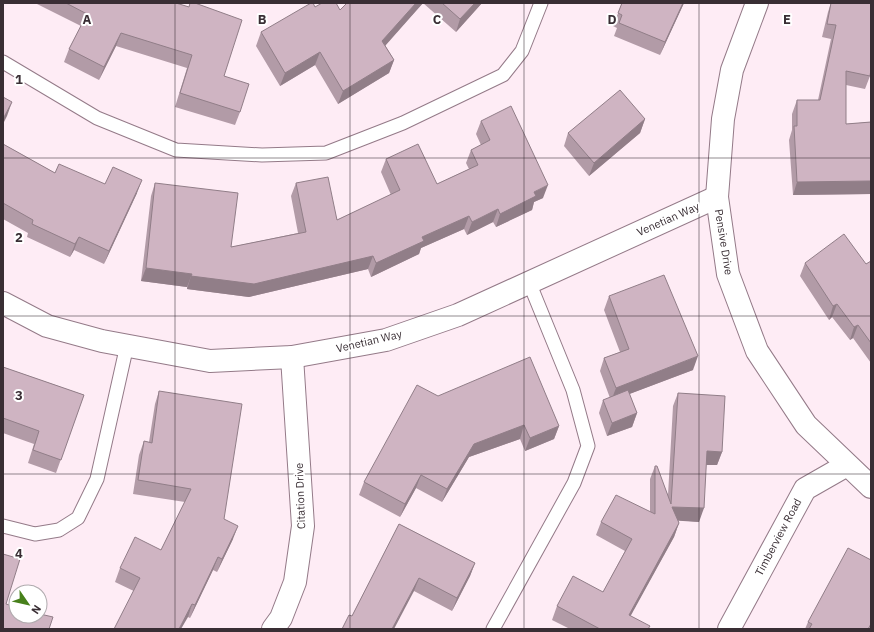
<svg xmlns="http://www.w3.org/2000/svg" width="874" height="632" font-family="'IBM Plex Sans',sans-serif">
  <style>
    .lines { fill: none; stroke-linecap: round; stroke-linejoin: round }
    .lane-casing { stroke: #947a88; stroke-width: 15 }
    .street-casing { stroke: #947a88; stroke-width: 24 }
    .lane { stroke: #fff; stroke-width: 13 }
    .street { stroke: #fff; stroke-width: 22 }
    .wall { fill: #b29ba7 }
    .shaded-wall { fill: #917e88 }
    .building { fill: #cfb4c2; stroke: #917e88 }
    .grid { fill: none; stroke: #392e34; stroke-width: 1; stroke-opacity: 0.55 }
    .labels { text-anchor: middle; stroke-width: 4; stroke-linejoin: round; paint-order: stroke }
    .street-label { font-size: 11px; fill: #392e34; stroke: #fff }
    .grid-label { font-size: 13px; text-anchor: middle; font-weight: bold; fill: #392e34; stroke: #fff; stroke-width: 4; stroke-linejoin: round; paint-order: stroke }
  </style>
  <rect width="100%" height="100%" fill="#feecf5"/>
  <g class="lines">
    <defs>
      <g id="lane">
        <path d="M3,62L97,118L176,150L262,155L326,153L403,123L503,75L522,51L541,3"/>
        <path d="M3,526L35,534L59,530L78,518L97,479L127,345"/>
        <path d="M493,629L574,483L588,446L573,390L529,282"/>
      </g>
      <g id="street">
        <path d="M757,3L732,70L723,119L717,197L728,274L757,351L806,425L871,487"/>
        <path d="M3,303L47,326L102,341L210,361L292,357L386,340L458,315L717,197"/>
        <path d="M273,629L281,618L295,582L303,526L292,357"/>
        <path d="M729,629L805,489L847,465"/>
      </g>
    </defs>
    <use href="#lane" class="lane-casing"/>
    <use href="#street" class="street-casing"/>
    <use href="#lane" class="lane"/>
    <use href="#street" class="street"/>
  </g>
  <g class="wall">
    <path d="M35,3H176L224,76L240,112L235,125L175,107L187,68L116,46L99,80L64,62L69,49L81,26Z"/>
    <path d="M347,3H482L456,32L423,3L385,45L394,60L389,73L338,104L315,65L280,86L256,46L261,32L315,7L340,10Z"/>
    <path d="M622,3H684L660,55L614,36L617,28L613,26Z"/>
    <path d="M831,3H871L870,76L865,89L846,85V124L871,122V194L793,195L789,140L792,130V114L797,100H818L831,39L822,37L828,12Z"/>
    <path d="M645,119L640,133L589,176L564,146L568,133Z"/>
    <path d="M481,121L543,198L534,202L532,210L496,227L493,222L467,235L464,229L421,248L419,254L371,277L368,269L249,297L187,289V287L141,281L151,196L155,183L231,247L298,233L291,196L296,183L337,220L391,195L381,172L386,159L437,184L469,169L466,163L471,150L481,145L476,134Z"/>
    <path d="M3,144L55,173L105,184L137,193L104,264L74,250L70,257L27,237L28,233L3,219Z"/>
    <path d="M871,261V363L853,338L850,340L832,317L829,320L800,276L805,263L866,264Z"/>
    <path d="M609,296L693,370L629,394L637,413L632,427L607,436L599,413L603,400L610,398L600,371L604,358L620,352L604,310Z"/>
    <path d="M3,367L84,395L56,473L28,463L34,444L3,433Z"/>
    <path d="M159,391L224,519L233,539L217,572L213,570L190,618L115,582L120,568L161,550L185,502L133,494L139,455L144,441L149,442L155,404Z"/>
    <path d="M678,393L722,452L717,465H706L699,522L678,520L679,523L674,537L630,616L648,629H570L552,620L557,606L603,592L625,551L596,535L601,522L650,512V479L655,466L668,495L673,406Z"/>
    <path d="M438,396L559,426L554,439L525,451L520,439L469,457L442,502L416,488L400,517L359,495L364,482Z"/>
    <path d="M399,524L475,563L470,576L452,611L414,591L352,616Z"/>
    <path d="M871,560V629H805L808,622Z"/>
  </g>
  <g class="shaded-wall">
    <path d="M416,3H423L378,54L382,41Z"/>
    <path d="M475,3H482L456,32L460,19Z"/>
    <path d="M683,3H684L660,55L665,42Z"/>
    <path d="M121,33L116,46L99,80L104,67Z"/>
    <path d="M320,52L315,65L280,86L285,73Z"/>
    <path d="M394,60L389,73L338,104L343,91Z"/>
    <path d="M12,102L7,116L3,124V119Z"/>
    <path d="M645,119L640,133L589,176L594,163Z"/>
    <path d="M142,180L137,193L104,264L109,251Z"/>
    <path d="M871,181V194L793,195L797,182Z"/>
    <path d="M548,185L543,198L534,202L532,210L496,227L500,214L534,192Z"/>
    <path d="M498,209L493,222L467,235L472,222Z"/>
    <path d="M469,216L464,229L421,248L419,254L371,277L376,263L422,237Z"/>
    <path d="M79,237L74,250L70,257L75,244Z"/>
    <path d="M373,256L368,269L249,297L187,289L191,276Z"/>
    <path d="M146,268L192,274L187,287L141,281Z"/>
    <path d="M837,304L832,317L829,320L833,306Z"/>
    <path d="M858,325L853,338L850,340L854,327Z"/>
    <path d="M698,356L693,370L611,401L616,388Z"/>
    <path d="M637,413L632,427L607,436L612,423Z"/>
    <path d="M524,425L520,439L469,457L442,502L447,489L474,444Z"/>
    <path d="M559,426L554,439L525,451L530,438Z"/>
    <path d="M707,451L722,452L717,465H702Z"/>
    <path d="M421,475L416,488L400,517L405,504Z"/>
    <path d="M672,507L704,508L699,522L667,520Z"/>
    <path d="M679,523L674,537L624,628L629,615Z"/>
    <path d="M238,526L233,539L217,572L222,559Z"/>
    <path d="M218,557L213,570L190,618L195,605Z"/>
    <path d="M475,563L470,576L452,611L457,598Z"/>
    <path d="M419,578L414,591L394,629H392Z"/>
    <path d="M192,604L188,617L181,629H179Z"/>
  </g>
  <g class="building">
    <path d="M66,3H176L189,7L190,3H195L242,20L224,76L249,84L240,112L180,93L192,55L121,33L104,67L69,49L87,14Z"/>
    <path d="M311,3H313L315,7L322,3H336L340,10L347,3H416L382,41L394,60L343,91L320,52L285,73L261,32Z"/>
    <path d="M442,3H475L460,19Z"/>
    <path d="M622,3H683L665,42L619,23L622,15L618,13Z"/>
    <path d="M831,3H871V69L870,76L846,71V124L871,122V181L797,182L794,126H797V100H820L836,25L827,24Z"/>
    <path d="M620,90L645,119L594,163L568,133Z"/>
    <path d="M3,97L12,102L3,119Z"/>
    <path d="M511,106L548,185L534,192L536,196L500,214L498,209L472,222L469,216L422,237L424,241L376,263L373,256L254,284L191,276L192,274L146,268L155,183L238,193L231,247L306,232L296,183L328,177L337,220L400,190L386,159L418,144L437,184L478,165L471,150L490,140L481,121Z"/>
    <path d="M3,144L55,173L59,164L105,184L113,167L142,180L109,251L79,237L75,244L32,224L33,220L3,203Z"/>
    <path d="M844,234L866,264L871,261V343L858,325L854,327L837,304L833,306L805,263Z"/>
    <path d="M664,275L698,356L616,388L604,358L629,349L609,296Z"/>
    <path d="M530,357L559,426L530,438L524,425L474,444L447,489L421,475L405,504L364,482L417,385L438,396Z"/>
    <path d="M3,367L84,395L61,460L33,450L39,431L3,418Z"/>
    <path d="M628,390L637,413L612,423L603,400Z"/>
    <path d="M159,391L242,404L224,519L238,526L222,559L218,557L195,605L192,604L179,629H114L140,578L120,568L135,537L161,550L191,489L138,480L144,441L152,443Z"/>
    <path d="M678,393L725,396L722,452L707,451L704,508L672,507L679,523L629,615L650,626L648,629H600L557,606L573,576L603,592L632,539L601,522L616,495L655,514V466H657L671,504Z"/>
    <path d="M399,524L475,563L457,598L419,578L392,629H342L349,615L352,616Z"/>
    <path d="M848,548L871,560V624L868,629H809L812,624L808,622Z"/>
    <path d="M3,554L20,559L6,604L16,607V616H40V614L53,617L49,629H3Z"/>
  </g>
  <path class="grid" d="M175,3V629M350,3V629M524,3V629M699,3V629M3,158H871M3,316H871M3,474H871"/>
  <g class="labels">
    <g class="street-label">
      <text transform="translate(668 219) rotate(-24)" y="4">Venetian Way</text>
      <text transform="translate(724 242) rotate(81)" y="4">Pensive Drive</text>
      <text transform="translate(369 341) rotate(-13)" y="4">Venetian Way</text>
      <text transform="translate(300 496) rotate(-92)" y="4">Citation Drive</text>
      <text transform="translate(778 537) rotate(-62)" y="4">Timberview Road</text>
    </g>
  </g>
  <g class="grid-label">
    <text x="87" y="24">A</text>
    <text x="262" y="24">B</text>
    <text x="437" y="24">C</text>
    <text x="612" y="24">D</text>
    <text x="787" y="24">E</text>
    <text x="19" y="84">1</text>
    <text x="19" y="242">2</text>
    <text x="19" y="400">3</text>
    <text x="19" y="558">4</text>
  </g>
  <rect width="874" height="632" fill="none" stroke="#392e34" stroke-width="8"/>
  <g transform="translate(28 604) rotate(124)"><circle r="19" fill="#ffffff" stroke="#b0abae"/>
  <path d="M0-3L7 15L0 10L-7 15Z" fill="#47801b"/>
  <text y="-6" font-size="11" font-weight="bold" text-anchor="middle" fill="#392e34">N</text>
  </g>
</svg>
